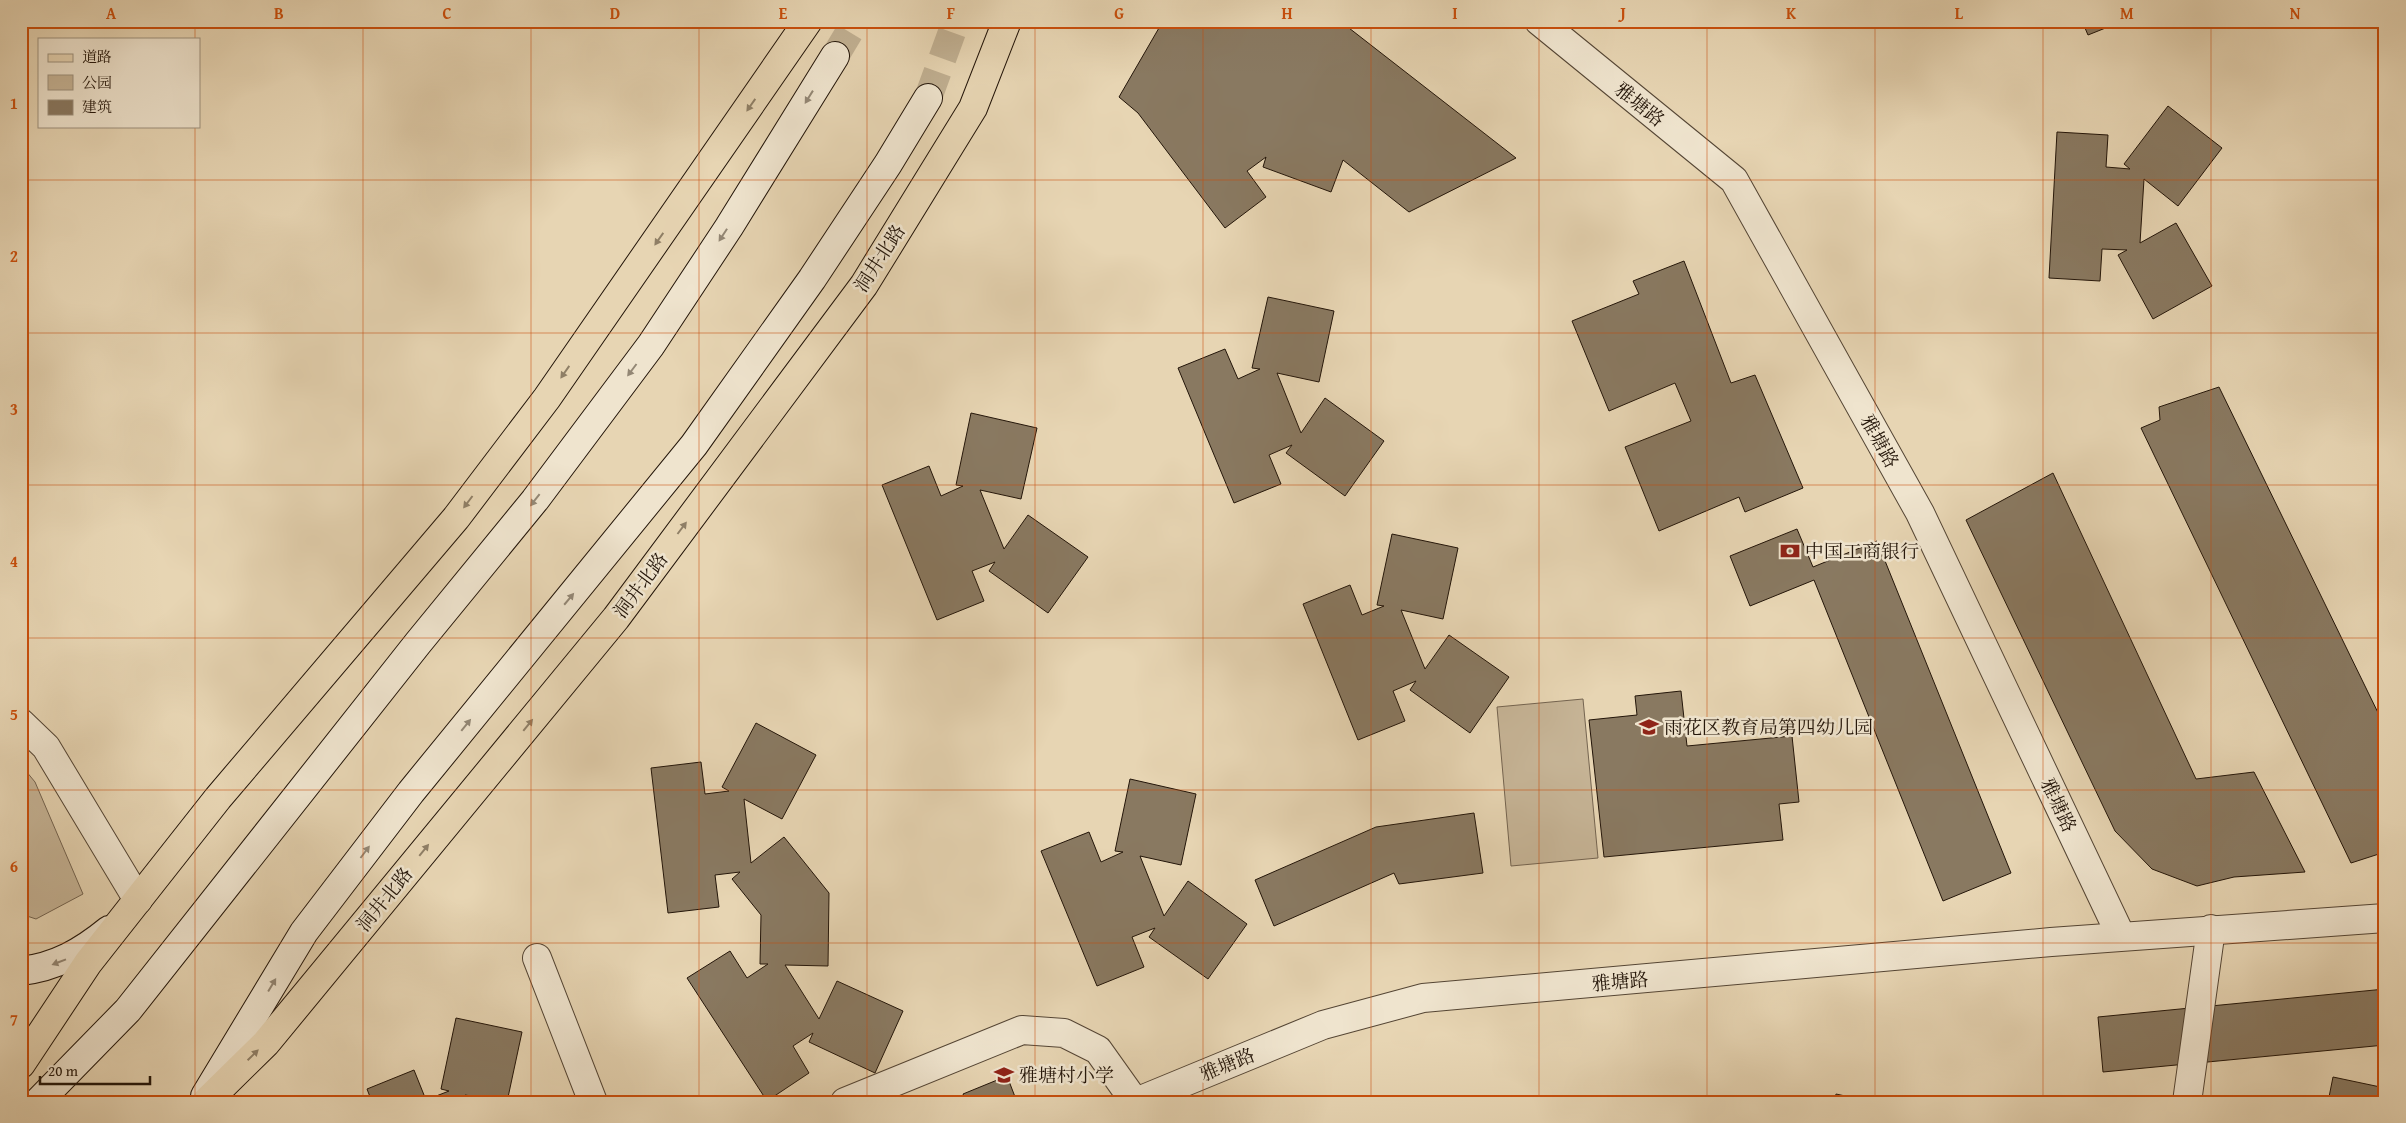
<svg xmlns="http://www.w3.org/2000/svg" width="2406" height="1123" font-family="'Gentium Book Plus','Noto Serif SC',serif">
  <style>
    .green { fill: #c6b496; stroke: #746450 }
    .building { fill: #897961; stroke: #231509 }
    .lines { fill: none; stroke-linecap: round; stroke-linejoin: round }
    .secondary-tunnel { stroke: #c0af91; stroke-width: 28; stroke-dasharray: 28 14; stroke-linecap: butt }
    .street-casing { stroke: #544534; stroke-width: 30 }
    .secondary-casing { stroke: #231509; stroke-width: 30 }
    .primary-casing { stroke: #231509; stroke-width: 30 }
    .street { stroke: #efe4ce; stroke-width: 28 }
    .secondary { stroke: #efe4ce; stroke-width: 28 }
    .primary { stroke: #e7d5b3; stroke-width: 28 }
    .oneway { fill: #938775 }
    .oneway2 { fill: #8f7f66 }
    .grid { fill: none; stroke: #ca4f0c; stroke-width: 1; stroke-opacity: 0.55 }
    .labels { text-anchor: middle; stroke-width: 5; stroke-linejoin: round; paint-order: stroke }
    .street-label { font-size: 19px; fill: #231509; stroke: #efe4ce }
    .poi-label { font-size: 19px; fill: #231509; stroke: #efe4ce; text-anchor: start }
    .neatline { fill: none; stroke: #ca4f0c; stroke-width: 2 }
    .grid-label { font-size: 16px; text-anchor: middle; font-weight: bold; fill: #ca4f0c }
  </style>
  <rect width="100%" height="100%" fill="#e7d5b3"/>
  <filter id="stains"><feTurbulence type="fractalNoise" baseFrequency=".004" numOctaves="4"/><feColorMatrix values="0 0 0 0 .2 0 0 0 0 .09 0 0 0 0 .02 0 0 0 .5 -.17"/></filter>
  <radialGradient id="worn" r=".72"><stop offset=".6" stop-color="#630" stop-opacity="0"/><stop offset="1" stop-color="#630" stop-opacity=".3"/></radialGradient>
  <g class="green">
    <path d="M1583,699L1598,858L1511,866L1497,707Z"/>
    <path d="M21,765L35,782L83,894L36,919L21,914Z"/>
  </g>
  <g class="building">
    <path d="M1163,21H1340L1516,158L1409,212L1343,160L1331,192L1263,167L1266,157L1247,171L1266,197L1225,228L1138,113L1119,97Z"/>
    <path d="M2082,21H2123L2088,35Z"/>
    <path d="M2168,106L2222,148L2178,206L2144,179L2140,243L2176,223L2212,286L2153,319L2118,255L2127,250L2102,249L2100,281L2049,278L2057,132L2108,135L2106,167L2130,169L2124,164Z"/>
    <path d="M1684,261L1731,383L1755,375L1803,488L1745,512L1739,497L1659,531L1625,447L1691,421L1675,383L1609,411L1572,321L1639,294L1633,281Z"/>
    <path d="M1268,297L1334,311L1319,382L1277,373L1301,433L1325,398L1384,441L1345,496L1286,453L1292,445L1269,455L1281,484L1234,503L1178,368L1225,349L1238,379L1260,369L1252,368Z"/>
    <path d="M2219,387L2385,727V852L2351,863L2141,428L2160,420L2159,407Z"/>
    <path d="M971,413L1037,428L1021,499L980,490L1004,549L1028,515L1088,557L1048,613L989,571L995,562L972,571L984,601L937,620L882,485L929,466L941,496L963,486L956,485Z"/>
    <path d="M2053,473L2196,779L2254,772L2305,872L2234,877L2197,886L2152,869L2115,831L1966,520Z"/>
    <path d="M1797,529L1813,567L1877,541L2011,873L1943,901L1814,580L1750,606L1730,556Z"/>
    <path d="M1392,534L1458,548L1443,619L1401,610L1425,669L1449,635L1509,677L1470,733L1410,690L1416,681L1393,691L1405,721L1358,740L1303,604L1350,585L1362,615L1384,606L1377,605Z"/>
    <path d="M1681,691L1687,746L1792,736L1799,802L1779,804L1783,840L1604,857L1589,720L1637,715L1635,696Z"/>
    <path d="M756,723L816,755L782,819L744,799L751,863L784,837L829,893L828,966L785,965L819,1019L837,981L903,1011L875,1073L809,1042L813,1033L793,1046L809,1073L767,1101L687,978L730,951L747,978L768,964H760L761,915L732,879L740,872L715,875L719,907L668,913L651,768L701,762L705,794L729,791L722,787Z"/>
    <path d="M1130,779L1196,794L1181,865L1140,856L1164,916L1188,881L1247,924L1208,979L1149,937L1155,928L1132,937L1144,967L1097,986L1041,851L1089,832L1101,862L1123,852L1115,851Z"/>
    <path d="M1474,813L1483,873L1399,884L1394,873L1274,926L1255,880L1376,827Z"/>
    <path d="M2385,989V1045L2103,1072L2098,1017Z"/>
    <path d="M456,1018L522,1032L507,1102L465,1095L468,1102H372L367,1089L414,1070L426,1100L449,1091L441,1089Z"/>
    <path d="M1007,1076L1017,1102H966L963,1094Z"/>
    <path d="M2333,1077L2385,1088V1102H2328Z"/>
    <path d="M1836,1094L1873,1102H1834Z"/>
  </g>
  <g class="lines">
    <g class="secondary-tunnel">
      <path d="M835,56L856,21"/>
      <path d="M928,98L956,21"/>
    </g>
    <defs>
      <g id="street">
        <path d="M1539,21L1734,180L1920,513L2121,936"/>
        <path d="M21,723L46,747L138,900"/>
        <path d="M537,958L593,1102"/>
        <path d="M845,1102L1022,1030L1064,1033L1098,1050L1135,1102"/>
        <path d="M1136,1102L1323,1025L1423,998L2051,942L2385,918"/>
        <path d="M2187,1102L2211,929"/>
      </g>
      <g id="secondary">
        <path d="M21,971C56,967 82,952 109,930"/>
        <path d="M205,1096L304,932L411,792L694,445L812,279L888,164L928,98"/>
        <path d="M38,1102L128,1010L418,643L535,500L651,345L729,227L835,56"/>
      </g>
      <g id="primary">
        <path d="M21,1064L88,963L218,798L456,518L547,398L808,21"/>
        <path d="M206,1102L266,1043L616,618L864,285L973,108L1007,21"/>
      </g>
    </defs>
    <use href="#street" class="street-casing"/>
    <use href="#secondary" class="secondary-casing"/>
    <use href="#primary" class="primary-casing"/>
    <use href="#street" class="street"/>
    <use href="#secondary" class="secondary"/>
    <use href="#primary" class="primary"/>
  </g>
  <defs><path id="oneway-solid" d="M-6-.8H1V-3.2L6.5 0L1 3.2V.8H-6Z" transform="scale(1.25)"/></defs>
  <g class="oneway">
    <use href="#oneway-solid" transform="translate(809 97) rotate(122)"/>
    <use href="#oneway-solid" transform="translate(723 235) rotate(123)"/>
    <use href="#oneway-solid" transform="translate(632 370) rotate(127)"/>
    <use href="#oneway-solid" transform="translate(535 500) rotate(128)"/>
    <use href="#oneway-solid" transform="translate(569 599) rotate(-50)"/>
    <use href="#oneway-solid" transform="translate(466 725) rotate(-51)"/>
    <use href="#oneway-solid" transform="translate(365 852) rotate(-53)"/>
    <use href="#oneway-solid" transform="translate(59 962) rotate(159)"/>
    <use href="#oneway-solid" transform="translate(272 985) rotate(-59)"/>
  </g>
  <g class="oneway2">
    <use href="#oneway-solid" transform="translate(751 105) rotate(125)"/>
    <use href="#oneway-solid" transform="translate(659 239) rotate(125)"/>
    <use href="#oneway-solid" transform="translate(565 372) rotate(125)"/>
    <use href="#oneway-solid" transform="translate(468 502) rotate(127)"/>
    <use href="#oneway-solid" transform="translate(682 528) rotate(-53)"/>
    <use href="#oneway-solid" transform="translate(528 725) rotate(-51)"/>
    <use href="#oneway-solid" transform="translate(424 850) rotate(-51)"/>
    <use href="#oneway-solid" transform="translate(253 1055) rotate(-44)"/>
  </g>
  <path class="grid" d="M195,21V39M363,21V1102M531,21V1102M699,21V1102M867,21V1102M1035,21V1102M1203,21V1102M1371,21V1102M1539,21V1102M1707,21V1102M1875,21V1102M2043,21V1102M2211,21V1102M195,126V1102M21,180H2385M21,333H2385M21,485H2385M21,638H2385M21,790H2385M21,943H2385"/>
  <defs>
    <symbol id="bank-bare" viewBox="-9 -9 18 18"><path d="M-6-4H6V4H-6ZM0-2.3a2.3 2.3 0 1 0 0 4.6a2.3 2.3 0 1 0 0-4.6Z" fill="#8f2418" stroke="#efe4ce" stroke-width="2.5" paint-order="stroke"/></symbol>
    <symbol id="school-bare" viewBox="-9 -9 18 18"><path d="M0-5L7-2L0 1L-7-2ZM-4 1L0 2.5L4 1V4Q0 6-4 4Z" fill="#8f2418" stroke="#efe4ce" stroke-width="2.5" paint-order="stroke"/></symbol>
  </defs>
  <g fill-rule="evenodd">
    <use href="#bank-bare" x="1776" y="537" width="28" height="28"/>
    <use href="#school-bare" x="1635" y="713" width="28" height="28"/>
    <use href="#school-bare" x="990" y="1061" width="28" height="28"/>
  </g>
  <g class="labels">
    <g class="street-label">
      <text transform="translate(1640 104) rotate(39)" y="7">雅塘路</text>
      <text transform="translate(879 258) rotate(-57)" y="7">洞井北路</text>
      <text transform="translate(1880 441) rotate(61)" y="7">雅塘路</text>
      <text transform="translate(640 585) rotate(-53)" y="7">洞井北路</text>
      <text transform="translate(2059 805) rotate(65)" y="7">雅塘路</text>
      <text transform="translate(384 899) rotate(-51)" y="7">洞井北路</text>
      <text transform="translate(1620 981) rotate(-5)" y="7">雅塘路</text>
      <text transform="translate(1227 1064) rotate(-22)" y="7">雅塘路</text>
    </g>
    <g class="poi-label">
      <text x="1805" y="558">中国工商银行</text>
      <text x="1664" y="734">雨花区教育局第四幼儿园</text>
      <text x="1019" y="1082">雅塘村小学</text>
    </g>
  </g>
  <rect width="2406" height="1123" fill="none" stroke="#e7d5b3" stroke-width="55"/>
  <rect x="38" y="38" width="162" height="90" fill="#efe4ce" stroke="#9d917f"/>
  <rect x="48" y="54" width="25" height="8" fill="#e7d5b3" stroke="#9d917f"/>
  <text x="82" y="62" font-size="15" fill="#231509">道路</text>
  <rect x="48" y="75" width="25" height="15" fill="#c6b496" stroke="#9d917f"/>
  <text x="82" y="88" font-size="15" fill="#231509">公园</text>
  <rect x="48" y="100" width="25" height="15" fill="#897961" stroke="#9d917f"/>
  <text x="82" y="112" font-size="15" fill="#231509">建筑</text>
  <path d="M40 1076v8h110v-8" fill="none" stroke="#231509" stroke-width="2.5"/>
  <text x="48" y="1076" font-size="15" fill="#231509" stroke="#efe4ce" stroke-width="4" paint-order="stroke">20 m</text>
  <rect x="28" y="28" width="2350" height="1068" class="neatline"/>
  <g class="grid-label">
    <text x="111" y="19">A</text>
    <text x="279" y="19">B</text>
    <text x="447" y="19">C</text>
    <text x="615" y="19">D</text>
    <text x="783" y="19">E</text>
    <text x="951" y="19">F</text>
    <text x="1119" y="19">G</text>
    <text x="1287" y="19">H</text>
    <text x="1455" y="19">I</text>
    <text x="1623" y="19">J</text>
    <text x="1791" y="19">K</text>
    <text x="1959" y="19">L</text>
    <text x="2127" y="19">M</text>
    <text x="2295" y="19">N</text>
    <text x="14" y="109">1</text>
    <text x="14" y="262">2</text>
    <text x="14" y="415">3</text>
    <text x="14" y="567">4</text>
    <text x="14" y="720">5</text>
    <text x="14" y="872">6</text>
    <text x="14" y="1025">7</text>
  </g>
  <rect width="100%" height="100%" filter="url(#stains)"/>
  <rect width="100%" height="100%" fill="url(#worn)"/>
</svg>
